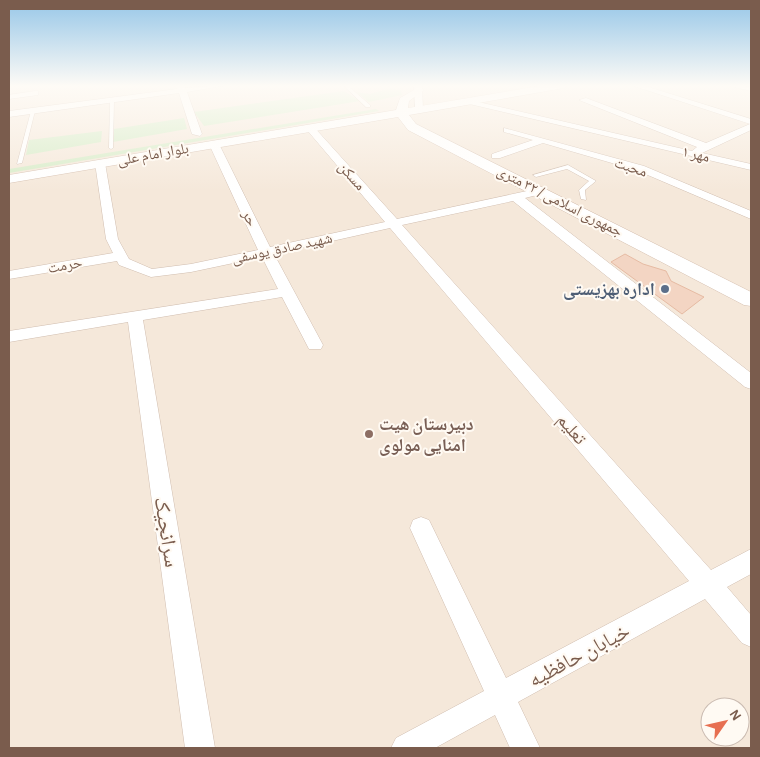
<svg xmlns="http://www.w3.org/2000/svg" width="760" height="757" font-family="'Alegreya Sans','Noto Naskh Arabic',sans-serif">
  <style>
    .residential { fill: #f5e8da; fill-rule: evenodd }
    .green { fill: #d8ecc9 }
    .building { fill: #f3d5c3; stroke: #e6bba3 }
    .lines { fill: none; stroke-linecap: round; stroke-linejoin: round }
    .lane-casing { stroke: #d1beb0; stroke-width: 1 }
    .street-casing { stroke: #d1beb0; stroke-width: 1 }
    .secondary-casing { stroke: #d6c0b0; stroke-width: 1 }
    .lane { fill: #fff; fill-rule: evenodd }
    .street { fill: #fff; fill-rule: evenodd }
    .secondary { fill: #fff; fill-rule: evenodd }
    .service-dot { fill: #5c6f8a; stroke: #fffaf3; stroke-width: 2 }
    .education-dot { fill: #8d6e63; stroke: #fffaf3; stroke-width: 2 }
    .labels { text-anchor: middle; stroke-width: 4; stroke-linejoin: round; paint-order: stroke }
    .far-street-label { font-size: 15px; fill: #7a5c4d; stroke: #fffaf3 }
    .service-label { font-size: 18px; font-weight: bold; fill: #4e5e75; stroke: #fffaf3; text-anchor: end }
    .education-label { font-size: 18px; font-weight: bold; fill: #785e54; stroke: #fffaf3; text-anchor: start }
    .street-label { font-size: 18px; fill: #7a5c4d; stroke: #fffaf3 }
    .near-street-label { font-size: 21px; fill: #7a5c4d; stroke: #fffaf3 }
  </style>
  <rect width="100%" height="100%" fill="#fdf6ec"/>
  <path class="residential" d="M9,85H751V748H9ZM710,707H740V737H710Z"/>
  <g class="green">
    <path d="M387,89L401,90L402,95L369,102L356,92L370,94Z"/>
    <path d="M344,91L360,101L204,126L194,112Z"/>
    <path d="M376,109L379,111L9,173V169Z"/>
    <path d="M184,118L187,129L113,142L114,129Z"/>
    <path d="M102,131L101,142L26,155L29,140Z"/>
  </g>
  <path class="building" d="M625,254L643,264L666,271L671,281L704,297L682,314L611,262Z"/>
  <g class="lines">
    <defs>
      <g id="lane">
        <path d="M343,85H347L370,105V107H366Z"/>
        <path d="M112,99L114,100L113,148L111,149L109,148L110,100Z"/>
        <path d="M33,110L35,111L22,163L17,164L31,111Z"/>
        <path d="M568,165L596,181L585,190L586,200L581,199L579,190L589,181L567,169L536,177L533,175Z"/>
      </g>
      <g id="street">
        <path d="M176,85H184L185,88L227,85L187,92L202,134L200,136L192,134L179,93L9,117V111L177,89Z"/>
        <path d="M414,85H422L423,109L419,112L415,109Z"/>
        <path d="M631,85H642L751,119V130L702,153L751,164V170L461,102L465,99L692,151L697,147L579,100L586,98L706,143L750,124Z"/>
        <path d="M733,85L751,87V91L734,87Z"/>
        <path d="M35,91H38V95L9,99V95Z"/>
        <path d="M310,125L313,126L397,219L541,188L545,189V193L525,198L751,373V389L745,387L513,201L402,225L711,570L751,549V574L727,587L751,615V647L742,643L705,599L518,702L540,748H510L495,715L435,748H391L396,738L484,691L410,528L413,520L421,517L429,520L506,678L689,581L390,228L274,254L323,345L321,349H309L282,297L143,320L215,748H185L128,322L9,342V331L278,289L262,257L191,272L151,277L119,265L117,261L9,279V271L113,253L106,239L95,163L100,160L105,163L118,239L129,259L152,269L191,264L258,250L209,144L214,141L219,144L270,247L385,222L307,130L305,128Z"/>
        <path d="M504,128L644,166L751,211V219L636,170L543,143L500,158H492V154L533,140L504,132Z"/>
      </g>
      <path id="secondary" d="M546,85H569L564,88L409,115L416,124L751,292V306L744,305L408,130L398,117L9,183V175L396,110L400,98L419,87L424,90L409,101L408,108Z"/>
    </defs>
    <use href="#lane" class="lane-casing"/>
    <use href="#street" class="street-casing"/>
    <use href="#secondary" class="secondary-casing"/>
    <use href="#lane" class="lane"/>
    <use href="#street" class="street"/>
    <use href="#secondary" class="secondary"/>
  </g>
  <linearGradient id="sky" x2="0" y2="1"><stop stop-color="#97c7e8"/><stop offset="0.45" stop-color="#fefbf6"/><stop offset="1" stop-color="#fefbf6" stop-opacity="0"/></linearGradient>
  <rect width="760" height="191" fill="url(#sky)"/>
  <circle class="service-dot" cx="665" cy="289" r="5"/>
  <circle class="education-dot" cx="369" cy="434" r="5"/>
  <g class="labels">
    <g class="far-street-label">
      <text transform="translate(153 154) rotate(-10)" y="5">بلوار امام علی</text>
      <text transform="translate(696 154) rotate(13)" y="5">مهر ۱</text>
      <text transform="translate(631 167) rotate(18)" y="5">محبت</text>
      <text transform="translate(352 176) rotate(49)" y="5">مسکن</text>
      <text transform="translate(560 201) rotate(27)" y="5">جمهوری اسلامی / ۳۲ متری</text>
      <text transform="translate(250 218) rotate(64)" y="5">حر</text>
      <text transform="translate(282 248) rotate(-12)" y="5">شهید صادق یوسفی</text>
      <text transform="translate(65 265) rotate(-10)" y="5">حرمت</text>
    </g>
    <g class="service-label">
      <text x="655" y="295">اداره بهزیستی</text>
    </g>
    <g class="education-label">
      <text x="379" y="430">دبیرستان هیت<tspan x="379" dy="21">امنایی مولوی</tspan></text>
    </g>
    <g class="street-label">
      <text transform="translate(572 429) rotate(49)" y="6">تعلیم</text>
    </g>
    <g class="near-street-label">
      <text transform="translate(167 532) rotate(81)" y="7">سرانجیک</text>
      <text transform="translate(579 655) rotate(-28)" y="7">خیابان حافظیه</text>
    </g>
  </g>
  <rect width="760" height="757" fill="none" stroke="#7a5c4d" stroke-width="20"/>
  <g transform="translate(725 722) rotate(56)"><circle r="24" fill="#fffaf3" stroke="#cabbb1"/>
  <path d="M0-4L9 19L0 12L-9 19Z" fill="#e76f51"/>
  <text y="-8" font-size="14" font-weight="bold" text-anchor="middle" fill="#7a5c4d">N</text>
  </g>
</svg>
